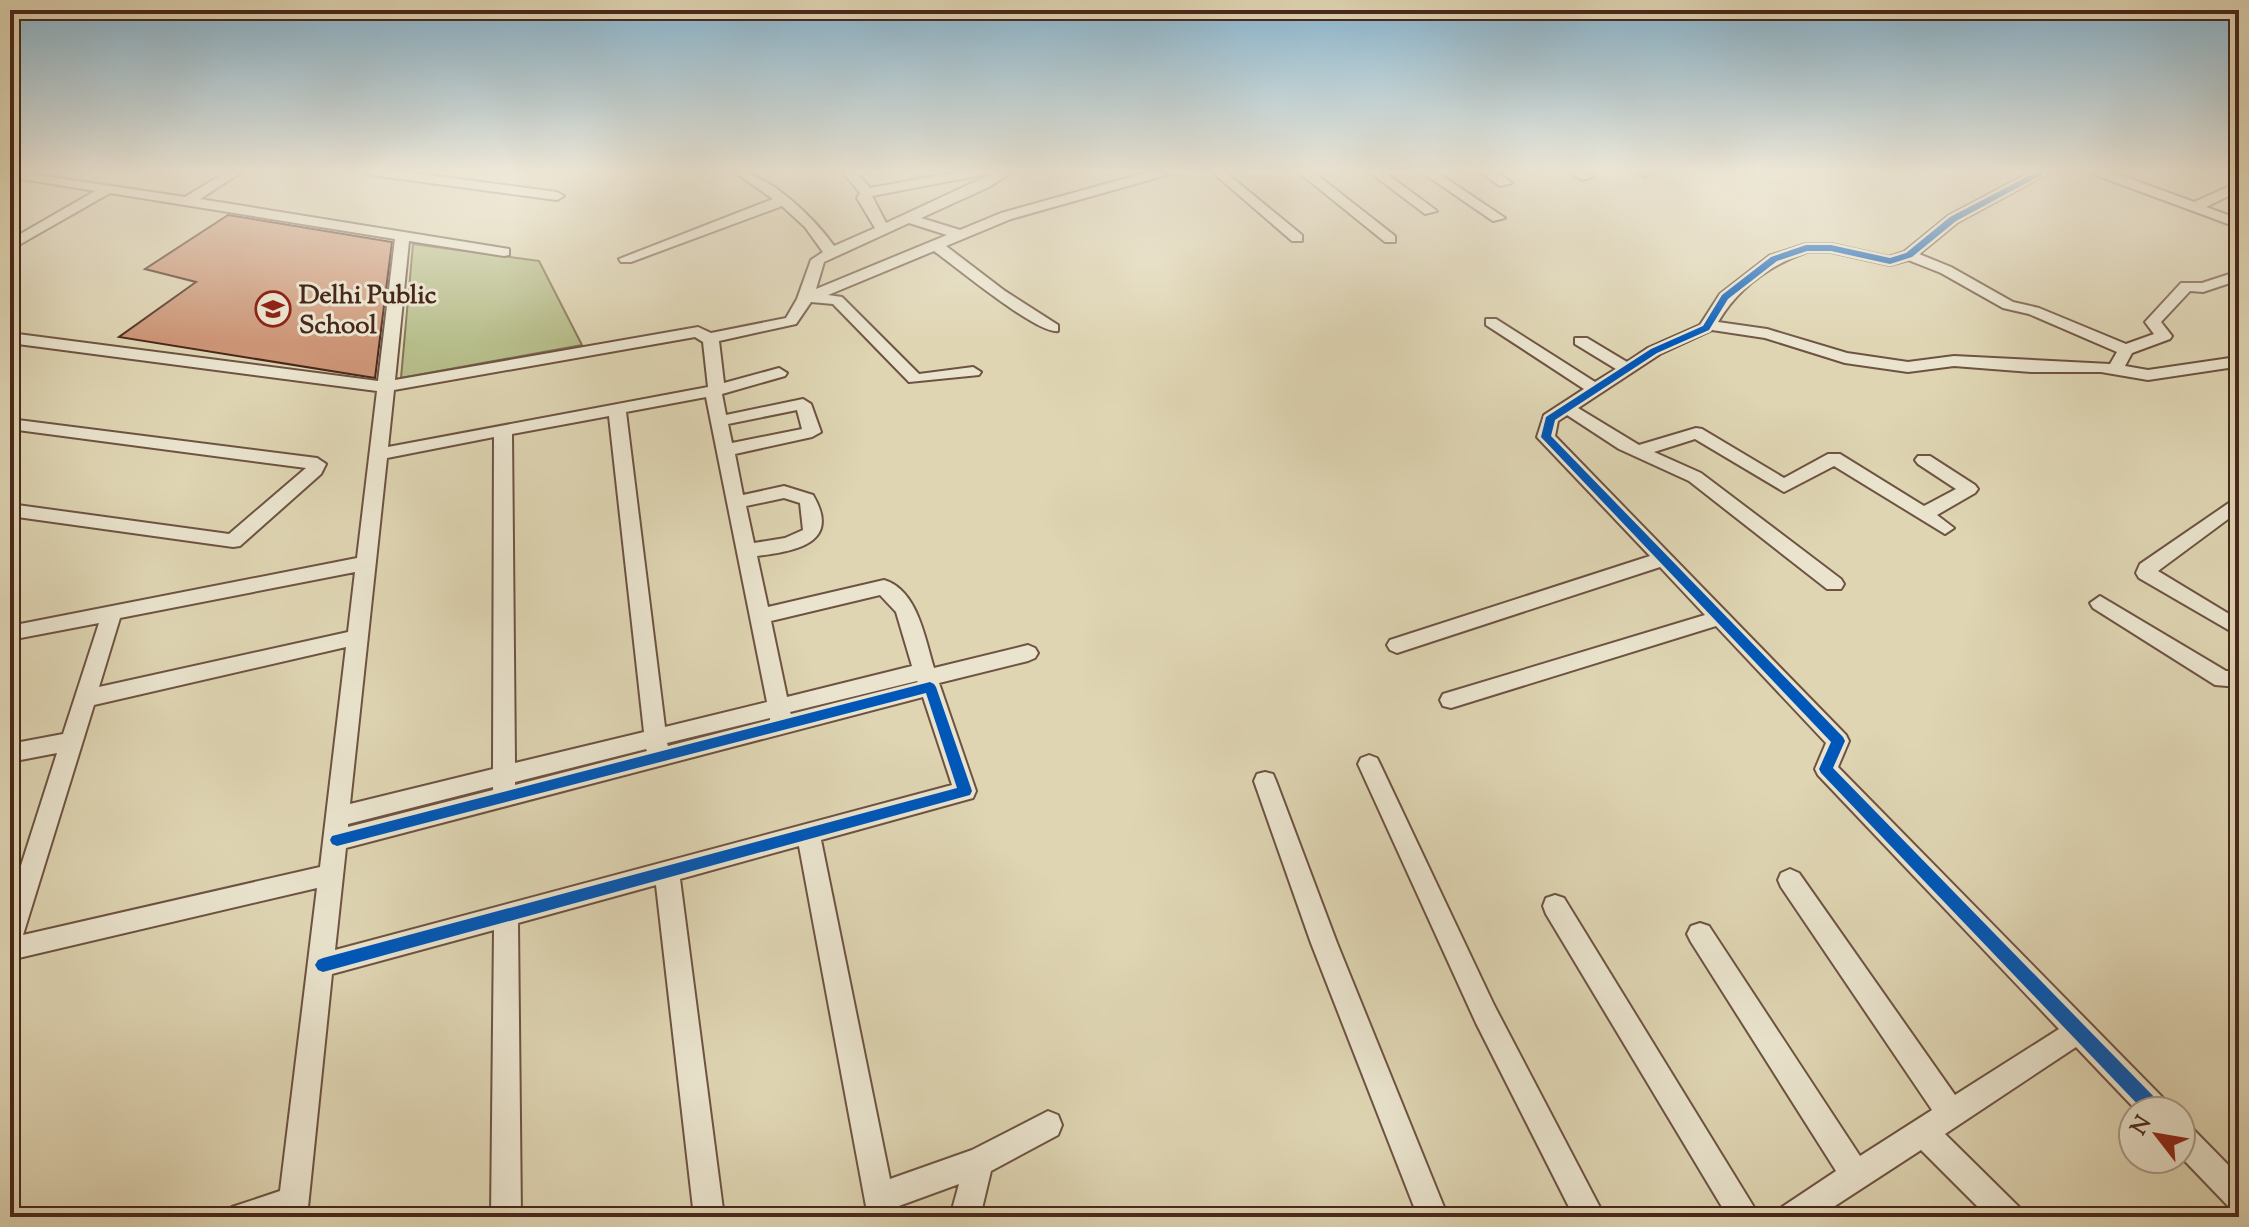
<svg xmlns="http://www.w3.org/2000/svg" width="2249" height="1227" font-family="'Sorts Mill Goudy',serif">
  <style>
    .green { fill: #b6bc89; stroke: #807252; stroke-width: 2 }
    .building { fill: #cc9576; stroke: #49281c; stroke-width: 2 }
    .lines { fill: none; stroke-linecap: round; stroke-linejoin: round }
    .minor-casing { stroke: #6e5342; stroke-width: 4 }
    .minor { fill: #eae4ce; fill-rule: evenodd }
    .cycleway-casing { stroke: #eae4ce; stroke-width: 5 }
    .cycleway { fill: #0057b8; fill-rule: evenodd }
    .labels { text-anchor: middle; stroke-width: 6; stroke-linejoin: round; paint-order: stroke }
    .far-poi-label { font-size: 26px; font-weight: bold; fill: #49281c; stroke: #eae4ce; text-anchor: start }
  </style>
  <rect width="100%" height="100%" fill="#dfd5b3"/>
  <filter id="stains"><feTurbulence type="fractalNoise" baseFrequency=".0025" numOctaves="4"/><feColorMatrix values="0 0 0 0 .2 0 0 0 0 .09 0 0 0 0 .02 0 0 0 .5 -.17"/></filter>
  <radialGradient id="worn" r=".72"><stop offset=".6" stop-color="#630" stop-opacity="0"/><stop offset="1" stop-color="#630" stop-opacity=".3"/></radialGradient>
  <path class="green" d="M413,244L539,261L582,345L401,378Z"/>
  <path class="building" d="M228,215L392,242L375,378L119,337L196,282L145,269Z"/>
  <g class="lines">
    <defs>
      <g id="minor">
        <path d="M10,171L185,197L228,171H243L200,199L509,249V255L504,256L409,241L395,380L698,327L711,333L786,318L797,299L811,260L823,252L805,227L782,206L631,262H621L619,259L773,199L733,171C767,171 815,219 834,246L875,228L857,198L860,193L842,171H855L870,188L963,171H988L981,175L872,196L886,223L998,171H1013L989,187L921,218L960,230L1001,213L1152,171H1171L1170,174L1011,219L946,246L1005,291L1058,325V331C1038,335 955,266 934,251L828,295L842,297L919,374L973,367L981,372L979,375L909,382L833,304L811,302L796,324L719,341L724,383L779,368L787,373L785,376L722,394L726,415L803,399L811,404L821,432L812,437L735,454L743,495L784,486L813,495C842,544 794,551 757,556L768,607L884,580C918,590 925,640 934,668L1028,645L1035,648L1038,653L1035,658L1028,661L939,683L976,791L973,798L821,840L890,1179L972,1150L1048,1111L1058,1115L1062,1125L1058,1135L991,1171L980,1217H950L959,1184L896,1207L898,1217H868L799,846L680,879L724,1217H694L656,885L518,923L521,1217H491L494,930L332,974L307,1217H227L232,1207L280,1191L317,888L10,960V876L18,875L57,753L10,762V744L63,734L99,623L10,640V626L357,558L377,391L10,343V333L378,381L395,239L110,193L10,250V240L95,191L10,177ZM909,223L947,235L816,289L824,262ZM695,337L703,342L708,387L388,447L394,390ZM706,397L767,702L665,727L626,412ZM797,410L802,429L732,443L728,424ZM609,416L644,732L515,763L512,434ZM494,437L493,769L350,804L387,458ZM784,498L800,503L803,530L785,538L754,543L746,506ZM355,572L348,632L99,687L120,618ZM880,595L896,612L912,666L787,697L771,621ZM346,647L320,867L23,935L94,705ZM917,681L918,682L791,714L790,712ZM923,697L952,785L335,950L346,848ZM770,718V720L668,746L667,743ZM646,749L647,751L515,785V782ZM493,787V790L348,827V824Z"/>
        <path d="M364,171H397L557,192L564,196L557,200L371,175Z"/>
        <path d="M1211,171H1224L1302,235V241H1292Z"/>
        <path d="M1297,171H1312L1395,236V242H1385Z"/>
        <path d="M1368,171H1383L1437,211L1425,214Z"/>
        <path d="M1420,171H1435L1505,218L1493,221Z"/>
        <path d="M1479,171H1494L1512,183L1500,186Z"/>
        <path d="M1570,171H1585L1593,177L1581,180Z"/>
        <path d="M1635,171H1650L1652,173L1645,177Z"/>
        <path d="M2033,171L2048,173L1958,222L1919,254L1951,267L2013,302L2039,308L2126,344L2154,334L2145,322L2181,283H2202L2239,271V280L2203,292L2190,291L2161,322L2172,336L2170,339L2132,353L2125,366L2148,370L2230,358L2239,361V372L2228,368L2148,380L2101,372H2031L1954,366L1908,372L1845,363L1765,338L1712,330L1660,354L1578,408L1639,445L1696,428L1702,429L1784,478L1828,454H1840L1924,506L1956,489L1918,464L1915,460L1918,456H1930L1975,485L1978,489L1975,493L1937,515L1954,528L1945,534L1834,466L1784,492L1695,439L1654,452L1701,473L1841,579L1844,584L1841,589H1827L1689,481L1619,449L1567,415L1558,421L1555,436L1846,735L1849,741L1838,767L2166,1101L2170,1111H2137L2076,1047L1945,1134L2019,1207L2024,1217H1988L1921,1150L1818,1217H1777L1782,1207L1836,1171L1691,942L1687,934L1691,926L1700,923L1709,926L1860,1156L1932,1110L1781,887L1778,880L1781,873L1790,869L1799,873L1955,1095L2059,1029L1818,775L1815,769L1826,743L1716,626L1451,708L1443,706L1440,700L1443,694L1705,615L1660,567L1397,653L1390,650L1387,645L1390,640L1650,556L1537,437L1544,415L1584,389L1486,325V319H1496L1595,382L1616,369L1575,344V338H1587L1627,362L1648,348L1700,325L1720,294L1769,256L1806,244H1831L1889,257L1904,252L1948,216ZM1807,252H1831L1890,265L1908,260L1941,273L2003,308L2029,314L2117,352L2110,364L1954,356L1908,362L1847,353L1767,329L1718,322C1738,288 1770,265 1807,252Z"/>
        <path d="M2092,171H2109L2194,202L2239,182V191L2206,207L2239,219V228L2093,174Z"/>
        <path d="M10,419L317,458L326,464L321,474L240,546L233,547L10,516V504L229,534L306,468L10,429Z"/>
        <path d="M2239,496V511L2158,571L2239,620V636L2139,578L2136,573L2140,564Z"/>
        <path d="M2100,596L2226,671H2239V687L2215,685L2093,608L2090,603Z"/>
        <path d="M1369,755L1377,758L1380,764L1494,1005L1605,1217H1574L1476,1023L1358,764L1361,758Z"/>
        <path d="M1265,772L1273,774L1276,781L1337,943L1448,1217H1418L1311,943L1254,781L1257,774Z"/>
        <path d="M1555,895L1564,898L1760,1217H1728L1546,914L1543,906L1546,898Z"/>
        <path d="M2181,1123L2191,1127L2239,1176V1212L2229,1207L2181,1157Z"/>
      </g>
    </defs>
    <use href="#minor" class="minor-casing"/>
    <use href="#minor" class="minor"/>
    <defs>
      <g id="cycleway">
        <path d="M2035,171H2043L2045,173L1956,221L1912,257L1890,264L1831,251H1807L1777,261L1728,299L1709,330L1657,353L1555,420L1551,436L1843,737L1845,741L1833,768L2162,1105L2164,1111H2144L1821,773L1819,769L1831,742L1541,437L1546,417L1651,349L1703,326L1722,295L1771,257L1806,245H1831L1890,258L1906,253L1950,217L2036,172Z"/>
        <path d="M930,682L934,684L936,687L972,791L970,795L323,972L318,970L315,965L318,960L323,958L957,788L926,693L337,846L332,844L330,840L332,836Z"/>
      </g>
    </defs>
    <use href="#cycleway" class="cycleway-casing"/>
    <use href="#cycleway" class="cycleway"/>
  </g>
  <linearGradient id="sky" x2="0" y2="1"><stop stop-color="#87b6d2"/><stop offset="0.5" stop-color="#f1ecdd"/><stop offset="1" stop-color="#f1ecdd" stop-opacity="0"/></linearGradient>
  <rect width="2249" height="342" fill="url(#sky)"/>
  <defs>
    <symbol id="school-ring" viewBox="-11 -11 22 22"><circle r="9.5" fill="#eae4ce" stroke="#8f2418" stroke-width="1.5"/><path d="M0-5L7-2L0 1L-7-2ZM-4 1L0 2.5L4 1V4Q0 6-4 4Z" fill="#8f2418"/></symbol>
  </defs>
  <g fill-rule="evenodd">
    <use href="#school-ring" x="253" y="289" width="40" height="40"/>
  </g>
  <g class="labels">
    <g class="far-poi-label">
      <text x="299" y="303">Delhi Public<tspan x="299" dy="30">School</tspan></text>
    </g>
  </g>
  <rect width="2249" height="1227" fill="none" stroke="#dfd5b3" stroke-width="40"/>
  <rect x="12" y="12" width="2225" height="1203" fill="none" stroke="#49281c" stroke-width="4"/>
  <rect x="20" y="20" width="2209" height="1187" fill="none" stroke="#49281c" stroke-width="2"/>
  <g transform="translate(2157 1135) rotate(301)"><circle r="38" fill="#eae4ce" stroke="#aa9987" stroke-width="2"/>
  <path d="M0-6L14 30L0 20L-14 30Z" fill="#8f2418"/>
  <text y="-12" font-size="22" font-weight="bold" text-anchor="middle" fill="#49281c">N</text>
  </g>
  <rect width="100%" height="100%" filter="url(#stains)"/>
  <rect width="100%" height="100%" fill="url(#worn)"/>
</svg>
